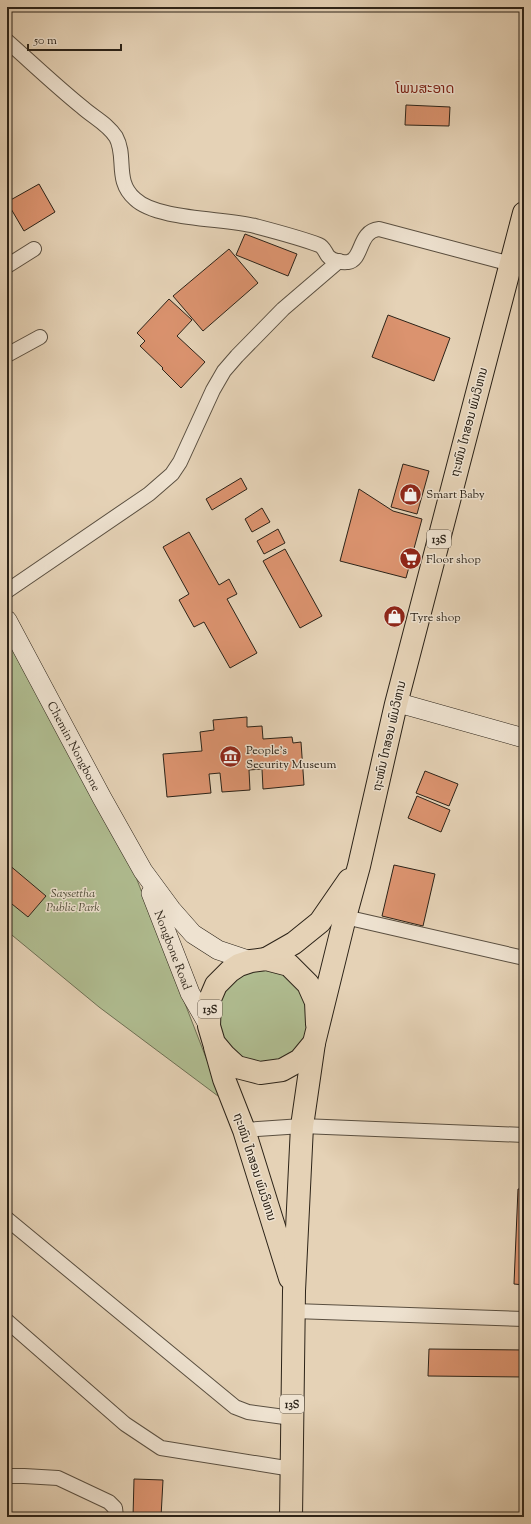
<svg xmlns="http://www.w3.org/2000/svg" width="531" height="1524" font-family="'Sorts Mill Goudy','Noto Sans Lao',serif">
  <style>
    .green { fill: #b0bd91; stroke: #6e7054 }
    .building { fill: #db936f; stroke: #2c2318 }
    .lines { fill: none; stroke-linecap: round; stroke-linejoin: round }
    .street-casing { stroke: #5a4f40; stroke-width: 16 }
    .secondary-casing { stroke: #2c2318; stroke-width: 20 }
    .highway-casing { stroke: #2c2318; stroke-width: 24 }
    .street { stroke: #eee2d0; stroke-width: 14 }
    .secondary { stroke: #eee2d0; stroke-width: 19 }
    .highway { stroke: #e5d2b6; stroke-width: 22 }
    .labels { text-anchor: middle; stroke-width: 3; stroke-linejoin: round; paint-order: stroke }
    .shield { fill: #eee2d0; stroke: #665c4f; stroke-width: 1 }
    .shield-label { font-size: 11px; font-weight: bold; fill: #2c2318 }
    .street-label { font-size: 12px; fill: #2c2318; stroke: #eee2d0 }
    .poi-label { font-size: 12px; fill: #2c2318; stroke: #eee2d0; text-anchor: start }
    .park-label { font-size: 12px; font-style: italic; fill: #4d4a36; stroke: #eee2d0 }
    .quarter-label { font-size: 14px; fill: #7a1f14; stroke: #eee2d0 }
  </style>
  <rect width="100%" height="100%" fill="#e5d2b6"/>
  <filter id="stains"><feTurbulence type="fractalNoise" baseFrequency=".005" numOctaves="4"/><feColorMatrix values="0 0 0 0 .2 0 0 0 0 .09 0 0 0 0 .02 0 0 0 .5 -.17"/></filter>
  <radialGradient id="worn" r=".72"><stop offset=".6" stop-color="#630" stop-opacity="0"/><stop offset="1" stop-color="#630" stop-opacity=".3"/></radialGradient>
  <g class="green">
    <path d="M7,633L127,854L222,1099L99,1007L7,931Z"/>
    <path d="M250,964L299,980L313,1022L297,1057L261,1069L219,1045L213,997Z"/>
  </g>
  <g class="building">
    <path d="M406,105L450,107L449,126L405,125Z"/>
    <path d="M39,184L55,212L24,231L7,202Z"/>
    <path d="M245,234L297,254L288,276L236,255Z"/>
    <path d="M229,249L258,283L203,331L173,296Z"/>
    <path d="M169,299L192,320L177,336L205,362L181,388L162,369L163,368L140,346L145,341L137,333Z"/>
    <path d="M388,315L450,338L434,381L372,357Z"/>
    <path d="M403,464L429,471L417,514L391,507Z"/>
    <path d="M241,478L247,489L212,510L206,499Z"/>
    <path d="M359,489L393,511L422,519L406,578L340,561Z"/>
    <path d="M262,508L270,522L252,532L245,519Z"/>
    <path d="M278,529L285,543L264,554L257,541Z"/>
    <path d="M189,532L219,585L229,579L237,594L227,599L257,653L230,668L204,622L194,627L179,600L189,594L163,547Z"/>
    <path d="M285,549L322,616L300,628L263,561Z"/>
    <path d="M247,717V727L262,726L263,739L292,737L293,743L301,742L304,785L263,789L262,769L249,770L250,790L222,792L220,773L209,774L211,793L167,797L163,754L202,751L200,732L214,730L213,720Z"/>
    <path d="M425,771L458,784L449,806L416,793Z"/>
    <path d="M417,796L450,810L441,832L408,818Z"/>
    <path d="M8,864L46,896L28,917L7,900Z"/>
    <path d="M394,865L435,874L423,926L382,916Z"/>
    <path d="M518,1189H524V1285L514,1284Z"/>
    <path d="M429,1349L524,1350V1377L428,1376Z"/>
    <path d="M134,1479L163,1480L161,1517H133Z"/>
  </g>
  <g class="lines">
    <defs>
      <g id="street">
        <path d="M7,41C32,63 56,86 82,107C93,117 108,124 116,137C127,157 114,181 135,199C157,220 224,218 255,226C274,231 301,238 319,245C324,247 325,252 328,256C332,261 343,263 348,262C363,260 358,231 379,229L511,264"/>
        <path d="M7,266L34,249"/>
        <path d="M7,355L40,337"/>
        <path d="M7,591L149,494L172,474L180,462L213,390L224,371L237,356L283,309L339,261"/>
        <path d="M345,917L524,958"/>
        <path d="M244,1130L302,1126L524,1135"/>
        <path d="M7,1219L235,1407L248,1412L292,1418"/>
        <path d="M294,1311L524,1319"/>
        <path d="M7,1321L125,1424L161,1448L292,1469"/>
        <path d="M7,1476H24L58,1478L109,1502L115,1508L116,1517"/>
      </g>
      <g id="secondary">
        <path d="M7,620L102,798L143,871L171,909L193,934L218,950L251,961"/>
        <path d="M406,705L524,738"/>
        <path d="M151,893L190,993L209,1026"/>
      </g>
      <g id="highway">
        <path d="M266,959L294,943L320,922L349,880"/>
        <path d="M317,1024L316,1002L308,984L289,965L266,959L251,961L239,965L230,971L216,985L210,999L209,1026L214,1043L224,1055L237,1067L260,1073L282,1070L300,1060L314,1043L345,917L359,866L396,704L524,213"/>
        <path d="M215,1047L224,1079L244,1130L290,1278"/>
        <path d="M291,1517L294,1291L302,1126L314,1043"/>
      </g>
    </defs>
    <use href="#street" class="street-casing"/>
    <use href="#secondary" class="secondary-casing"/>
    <use href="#highway" class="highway-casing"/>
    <use href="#street" class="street"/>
    <use href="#secondary" class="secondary"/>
    <use href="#highway" class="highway"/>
  </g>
  <defs>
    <symbol id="shop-disc" viewBox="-11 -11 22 22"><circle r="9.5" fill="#8f2418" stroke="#eee2d0"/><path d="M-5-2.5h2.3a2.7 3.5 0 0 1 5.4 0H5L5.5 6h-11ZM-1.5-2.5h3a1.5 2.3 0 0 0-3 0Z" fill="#fff"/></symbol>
    <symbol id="supermarket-disc" viewBox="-11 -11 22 22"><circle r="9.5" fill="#8f2418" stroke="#eee2d0"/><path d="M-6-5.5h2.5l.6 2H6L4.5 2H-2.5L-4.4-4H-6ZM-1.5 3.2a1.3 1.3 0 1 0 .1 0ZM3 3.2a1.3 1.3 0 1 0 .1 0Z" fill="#fff"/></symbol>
    <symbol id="museum-disc" viewBox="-11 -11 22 22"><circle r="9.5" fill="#8f2418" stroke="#eee2d0"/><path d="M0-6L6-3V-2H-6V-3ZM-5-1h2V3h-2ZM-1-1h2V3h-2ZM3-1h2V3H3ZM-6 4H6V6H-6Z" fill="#fff"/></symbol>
  </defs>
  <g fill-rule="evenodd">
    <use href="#shop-disc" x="398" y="482" width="25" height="25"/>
    <use href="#supermarket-disc" x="398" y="546" width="25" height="25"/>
    <use href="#shop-disc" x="382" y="604" width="25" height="25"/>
    <use href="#museum-disc" x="218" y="744" width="25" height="25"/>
  </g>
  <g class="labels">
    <g class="shield">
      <rect x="427" y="530" width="24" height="18" rx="3"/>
      <rect x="198" y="1000" width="24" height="18" rx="3"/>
      <rect x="280" y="1395" width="24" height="18" rx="3"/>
    </g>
    <g class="shield-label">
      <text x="439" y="543">13S</text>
      <text x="210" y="1013">13S</text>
      <text x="292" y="1408">13S</text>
    </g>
    <g class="street-label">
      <text transform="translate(469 422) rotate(-75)" y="4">ຖະໜົນ ໄກສອນ ພົມວິຫານ</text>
      <text transform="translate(389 736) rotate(-77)" y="4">ຖະໜົນ ໄກສອນ ພົມວິຫານ</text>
      <text transform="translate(74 746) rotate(62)" y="4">Chemin Nongbone</text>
      <text transform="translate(173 950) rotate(69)" y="4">Nongbone Road</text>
      <text transform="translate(255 1167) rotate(72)" y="4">ຖະໜົນ ໄກສອນ ພົມວິຫານ</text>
    </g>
    <g class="poi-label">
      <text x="426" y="498">Smart Baby</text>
      <text x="426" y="563">Floor shop</text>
      <text x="410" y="621">Tyre shop</text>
      <text x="246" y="754">People's<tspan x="246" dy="14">Security Museum</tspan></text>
    </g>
    <g class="park-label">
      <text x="73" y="897">Saysettha<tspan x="73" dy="14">Public Park</tspan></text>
    </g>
    <g class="quarter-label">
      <text x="425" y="93">ໂພນສະອາດ</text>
    </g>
  </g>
  <rect width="531" height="1524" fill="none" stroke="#e5d2b6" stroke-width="24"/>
  <rect x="8" y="8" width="515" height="1508" fill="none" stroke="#2c2318" stroke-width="2"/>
  <rect x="12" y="12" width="507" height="1500" fill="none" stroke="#2c2318"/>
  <path d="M28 44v6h93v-6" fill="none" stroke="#2c2318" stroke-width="2"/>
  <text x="34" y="44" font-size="12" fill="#2c2318" stroke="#eee2d0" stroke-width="3" paint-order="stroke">50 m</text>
  <rect width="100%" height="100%" filter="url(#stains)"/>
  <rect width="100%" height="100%" fill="url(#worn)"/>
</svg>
